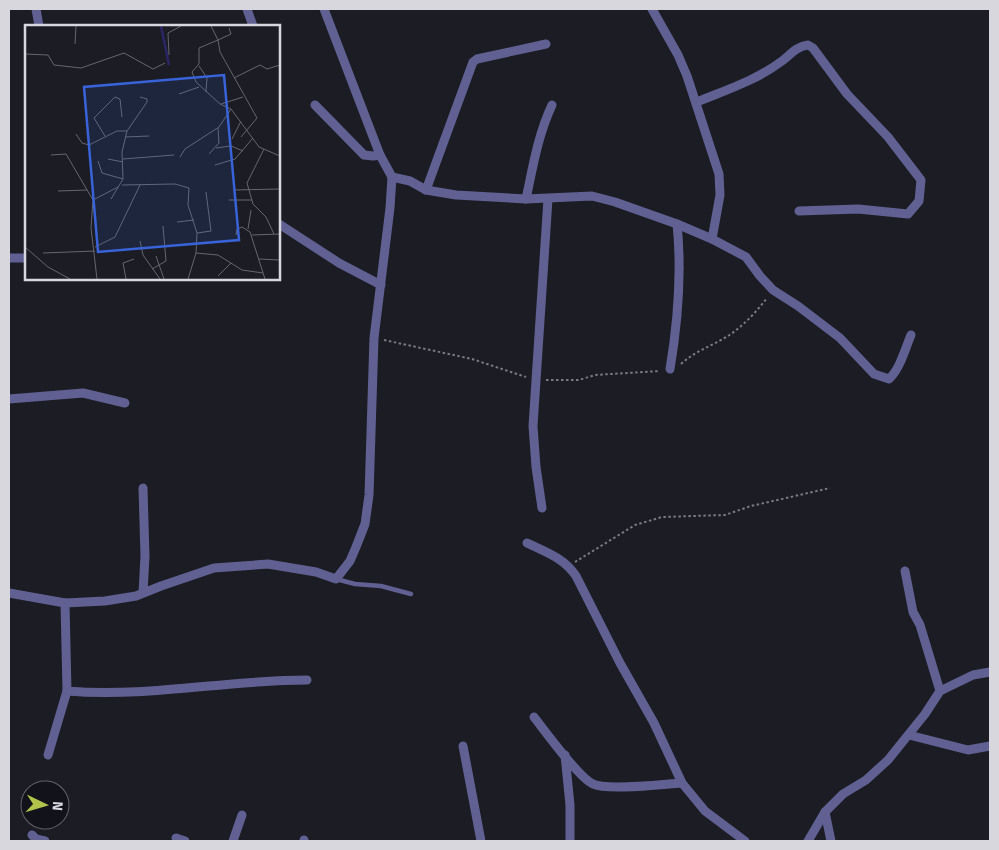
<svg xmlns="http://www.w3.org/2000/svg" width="999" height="850" font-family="'Fira Sans',sans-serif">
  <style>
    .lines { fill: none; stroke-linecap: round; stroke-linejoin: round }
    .path { stroke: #7a7b82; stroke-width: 2; stroke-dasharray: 2.5 2.5; stroke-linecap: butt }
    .lane { stroke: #606192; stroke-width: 4.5 }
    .street { stroke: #606192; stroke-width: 9 }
    .inset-river { fill: none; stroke: #2c2667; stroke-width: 2.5 }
    .inset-road { fill: none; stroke: #66676e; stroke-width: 1 }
    .view { fill: #3963d9; fill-opacity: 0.15; stroke: #3963d9; stroke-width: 2.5 }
    .inset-edge { fill: none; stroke: #d7d7dd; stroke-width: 2.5 }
  </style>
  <rect width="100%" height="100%" fill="#1b1c24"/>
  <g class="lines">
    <g class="path">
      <path d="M384,340L472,359L526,377"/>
      <path d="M681,364C696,350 715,345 731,334C745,324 757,311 767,298"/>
      <path d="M546,380H579L595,375L660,371"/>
      <path d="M575,562L635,525L662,517L725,515L751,506L830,488"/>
    </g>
    <path class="lane" d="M336,579L355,584L381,586L411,594"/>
    <g class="street">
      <path d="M36,9L39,26"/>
      <path d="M247,9L253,26"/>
      <path d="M324,9L380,155L392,177L410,181L426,190L456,195L526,199L592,196L615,202L677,224L712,239L746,257L760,276L773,290L798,306L840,338L874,374L889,379C900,369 905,349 911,335"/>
      <path d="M652,9L678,55L687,76L719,174L720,195L712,239"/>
      <path d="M697,102C726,90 757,80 782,61C790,55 797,46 808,45L813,48L847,94L888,137L921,180L919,201L908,214L858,209L799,211"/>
      <path d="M315,105L364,155L373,156L380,155"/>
      <path d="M426,190L473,62L477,59L546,44"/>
      <path d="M526,199C533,166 538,135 552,105"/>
      <path d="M279,224L339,263L381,285"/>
      <path d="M9,258H26"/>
      <path d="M670,369C678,321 682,273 677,224"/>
      <path d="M9,399L83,393L125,403"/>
      <path d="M143,488L145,556L143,593"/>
      <path d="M542,508L536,467L533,426L548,199"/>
      <path d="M527,543C546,552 564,558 576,576L620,663L654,723L682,783L705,811L745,841"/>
      <path d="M905,571L913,612L920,625L940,691"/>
      <path d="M9,593L65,603L105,601L136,596L161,586L214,568L268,564L316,572L336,579L350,561L356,547L365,524L369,495L374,338L390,208L392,177"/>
      <path d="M65,603L67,691C147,698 226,680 307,680"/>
      <path d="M534,717C545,731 579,778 593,784C607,791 664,784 682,783"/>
      <path d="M909,735L968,750L990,746"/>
      <path d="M463,746L481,841"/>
      <path d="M48,755L67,691"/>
      <path d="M565,755L570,805V841"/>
      <path d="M825,812L831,841"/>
      <path d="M32,835L36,839L45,841"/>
      <path d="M176,838L185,841"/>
      <path d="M304,840V841"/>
      <path d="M233,841L242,815"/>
      <path d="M808,841L825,812L843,794L866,780L888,760L925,714L940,691L973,675L990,672"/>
    </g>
  </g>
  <g transform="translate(25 25)">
    <rect width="255" height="255" fill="#1b1c24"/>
    <path class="inset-river" d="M136,1L144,40"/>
    <path class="inset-road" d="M186,1L193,15L174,23V39L167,47L171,57L195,79L206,84L234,122L255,131M204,3L206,9L193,15L195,27L232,93L216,112M50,19L51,1M0,29L23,30L29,40L56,43L99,28L128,44L140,38M144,30L143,8L156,1M174,41L182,53L181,67M209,53L235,40L242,44L255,40M154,69L174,62M196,79L218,72M51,109L57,118L64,120L92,106H102M80,111L69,93L90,72L95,74L97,92M100,112L124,111M207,114L216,96M191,123L206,121L218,126M239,124L222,158L228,179L241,192L249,209M184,129L194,118L193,103M26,130L41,129L68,175L66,203L72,254M155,132L160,124L194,102L206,84M83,134L98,137M98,134L149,130M73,136L77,148L98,154M190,140L210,134L228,113M97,160L150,159L164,163L163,180L172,208L171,228L163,254M208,165L255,164M33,166L62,165M86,174L98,154L97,127L102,106L122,77V74L115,72M68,175L93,162M204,175H227M152,197L169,195M223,204L226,185M172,208L186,206L181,167M211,210L212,204L217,202L225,207L240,254M227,210L255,209M115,216L118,230L135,254M0,222L23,242L45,254M70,222L90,212L115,160M18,228L70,226M171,228L193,230L217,245L238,248M131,231L139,254M234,234L255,235M127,244L141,236L138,201M193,251L206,238M101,254L98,238L109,234"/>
    <path class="view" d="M199,50L214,215L73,227L59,62Z"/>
    <rect width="255" height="255" class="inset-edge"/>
  </g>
  <rect width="999" height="850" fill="none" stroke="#d7d7dd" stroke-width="20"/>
  <g transform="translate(45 805) rotate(95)"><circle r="24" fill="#12131a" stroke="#616168"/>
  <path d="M0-4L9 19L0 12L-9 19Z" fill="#b2c34c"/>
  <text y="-8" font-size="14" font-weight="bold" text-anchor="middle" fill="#d7d7dd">N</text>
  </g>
</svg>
